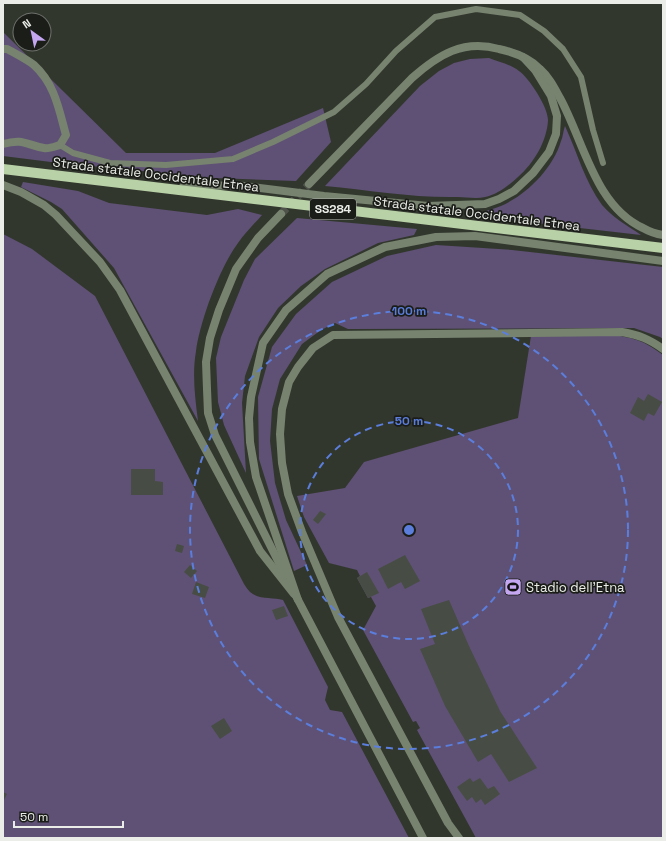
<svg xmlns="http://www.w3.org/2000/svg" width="666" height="841" font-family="'Space Grotesk',sans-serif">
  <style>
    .green { fill: #5f5175 }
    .building { fill: #474d44 }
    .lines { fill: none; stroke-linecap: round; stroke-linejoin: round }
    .minor-tunnel { stroke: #4e524a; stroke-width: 8; stroke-dasharray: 8 4; stroke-linecap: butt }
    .service { stroke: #77836f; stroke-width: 6 }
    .minor { stroke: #77836f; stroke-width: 8 }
    .primary { stroke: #b9d1a7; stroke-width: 10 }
    .ring { fill: none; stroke: #5b7edd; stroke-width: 2; stroke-dasharray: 7 5 }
    .labels { text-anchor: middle; stroke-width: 3.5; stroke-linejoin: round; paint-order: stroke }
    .shield { fill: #1b1d19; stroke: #adafaa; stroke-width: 1 }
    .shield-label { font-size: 12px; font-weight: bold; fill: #ebeee8 }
    .street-label { font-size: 13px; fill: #ebeee8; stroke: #1b1d19 }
    .poi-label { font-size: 13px; fill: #ebeee8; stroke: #1b1d19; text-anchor: start }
    .centre { fill: #5b7edd; stroke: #1b1d19; stroke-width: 2 }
    .ring-label { font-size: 12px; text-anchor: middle; font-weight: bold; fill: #5b7edd; stroke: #1b1d19; stroke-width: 3.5; stroke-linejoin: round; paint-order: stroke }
  </style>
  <rect width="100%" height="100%" fill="#32372e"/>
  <g class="green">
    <path d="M3,32L126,153H215L323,108L331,142L296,181L215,178L59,163L3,156Z"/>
    <path d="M489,58C499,62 510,64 519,71C529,78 548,107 548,120C547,141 534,163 518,177C509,185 497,195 485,197C476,199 466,197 458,197C413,198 369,190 325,186L420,86L439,71L454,63L470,59Z"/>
    <path d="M565,126C577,152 585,182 602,205C612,217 628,226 641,235L474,216C482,211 492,210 501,206C526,195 553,169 561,141C563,137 563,131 565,126Z"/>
    <path d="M23,182L78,191L109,203L207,215L238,209L262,215C254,224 245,233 238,243C220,267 200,321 196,351C192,374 195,398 198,421L114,268L62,209L51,202L21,187Z"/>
    <path d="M297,218L417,229L414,235L378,243L325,269L301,286L278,308L259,337L245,376L242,403L246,473L224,425L218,402L216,358L221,337L244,280L255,259Z"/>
    <path d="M3,234L32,249L95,296L244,584C246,587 248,590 250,592C259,600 273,597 283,600L328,687L325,700L330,710L342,712L409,838H3Z"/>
    <path d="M436,245L512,250L663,267V339L660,337L634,328L348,329L335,323L321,330L302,344L280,379L272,409L270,441L275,483L286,520L307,565L294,571L259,459L258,397L272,347L296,314L332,282L387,256Z"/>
    <path d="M615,335C637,339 644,341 663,355V838H476L417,730L420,728L416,721L413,722L363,630L376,606L371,597L368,598L357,578L360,576L357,570L329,563L304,517L297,496L345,488L364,462L518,418L531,336Z"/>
  </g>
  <g class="building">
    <path d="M648,394L662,402L654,416L648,413L644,421L630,413L638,397L644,401Z"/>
    <path d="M131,469H155V481L163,482V495H131Z"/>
    <path d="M320,511L326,514L318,524L313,520Z"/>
    <path d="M177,544L184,546L182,553L175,551Z"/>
    <path d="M405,555L420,581L405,589L401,582L388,589L378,569Z"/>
    <path d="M190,565L197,571L191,578L184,572Z"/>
    <path d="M367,572L379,593L368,598L357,578Z"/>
    <path d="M196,582L209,587L205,598L192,594Z"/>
    <path d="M449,600L469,646L500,711L537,768L509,782L491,754L478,762L445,706L420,649L435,644L421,609Z"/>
    <path d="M284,606L288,616L276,620L272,610Z"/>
    <path d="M224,718L232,731L220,739L211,726Z"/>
    <path d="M470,778L473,782L480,778L488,789L494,786L500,794L485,805L481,799L476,803L472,797L467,801L457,787Z"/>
    <path d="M3,792L7,794L3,802Z"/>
  </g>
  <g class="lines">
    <path class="minor-tunnel" d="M281,214L309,184"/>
    <path class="service" d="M60,145L73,153L110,163L166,165L233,159L273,142L334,112L366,84L396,51L435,17L476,9L520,15L544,31L563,49L581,77L593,130L603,163"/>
    <g class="minor">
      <path d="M3,49H7C16,54 26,59 34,65C55,84 59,110 66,135L60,145C56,146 49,149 44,148C26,145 24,138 3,144"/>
      <path d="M309,184L412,78C438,55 463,39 499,49C513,52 529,58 540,69C549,77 554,87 560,98C584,142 595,206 643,228C650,232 656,234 663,235"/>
      <path d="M3,185L21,192L44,205L56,215L100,262L120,290L260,551L294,594"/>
      <path d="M183,187L236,185L324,196L428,206L485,204L499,199L514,191L533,173L549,152L556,134L557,116L551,96L535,70L523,57"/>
      <path d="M281,214L258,238L236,269L219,310L210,338L206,362L207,389L208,413L215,435L285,575"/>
      <path d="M296,596L423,838"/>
      <path d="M298,600L256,477L250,442L249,418L251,397L263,343L286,310L327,274L385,247L436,237L475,236L663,261"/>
      <path d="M459,838L448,823L338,617L302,532L288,494L282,463L280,434L282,409L289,382L298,367L313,348L333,335L622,332C639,335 649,339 663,349"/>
    </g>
    <path class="primary" d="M3,169L663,248"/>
  </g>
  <g class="ring">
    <circle cx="409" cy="530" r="109"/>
    <circle cx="409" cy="530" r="219"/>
  </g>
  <defs>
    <symbol id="stadium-square" viewBox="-11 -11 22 22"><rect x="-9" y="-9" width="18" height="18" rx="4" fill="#c5a7f1" stroke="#1b1d19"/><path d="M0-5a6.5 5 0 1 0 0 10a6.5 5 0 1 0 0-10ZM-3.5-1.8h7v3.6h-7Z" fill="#111"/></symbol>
  </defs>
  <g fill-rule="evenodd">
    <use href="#stadium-square" x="503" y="577" width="20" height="20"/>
  </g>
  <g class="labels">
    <rect class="shield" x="310" y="199" width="46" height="20" rx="3"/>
    <g class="shield-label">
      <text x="333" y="213">SS284</text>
    </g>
    <g class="street-label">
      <text transform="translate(156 174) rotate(7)" y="5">Strada statale Occidentale Etnea</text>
      <text transform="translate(477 213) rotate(7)" y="5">Strada statale Occidentale Etnea</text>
    </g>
    <g class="poi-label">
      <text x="526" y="592">Stadio dell'Etna</text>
    </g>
  </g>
  <circle cx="409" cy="530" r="6" class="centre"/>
  <g class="ring-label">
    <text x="409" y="315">100 m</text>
    <text x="409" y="425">50 m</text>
  </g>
  <rect width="666" height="841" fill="none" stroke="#ebeee8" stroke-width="8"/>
  <g transform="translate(32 32) rotate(327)"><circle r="19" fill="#1b1d19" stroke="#6e716c"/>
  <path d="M0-3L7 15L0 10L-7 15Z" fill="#c5a7f1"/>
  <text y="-6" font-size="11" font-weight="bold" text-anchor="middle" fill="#ebeee8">N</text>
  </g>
  <path d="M14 821v6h109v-6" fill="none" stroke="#ebeee8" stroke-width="2"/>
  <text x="20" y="821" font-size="12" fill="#ebeee8" stroke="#1b1d19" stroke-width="3" paint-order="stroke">50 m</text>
</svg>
